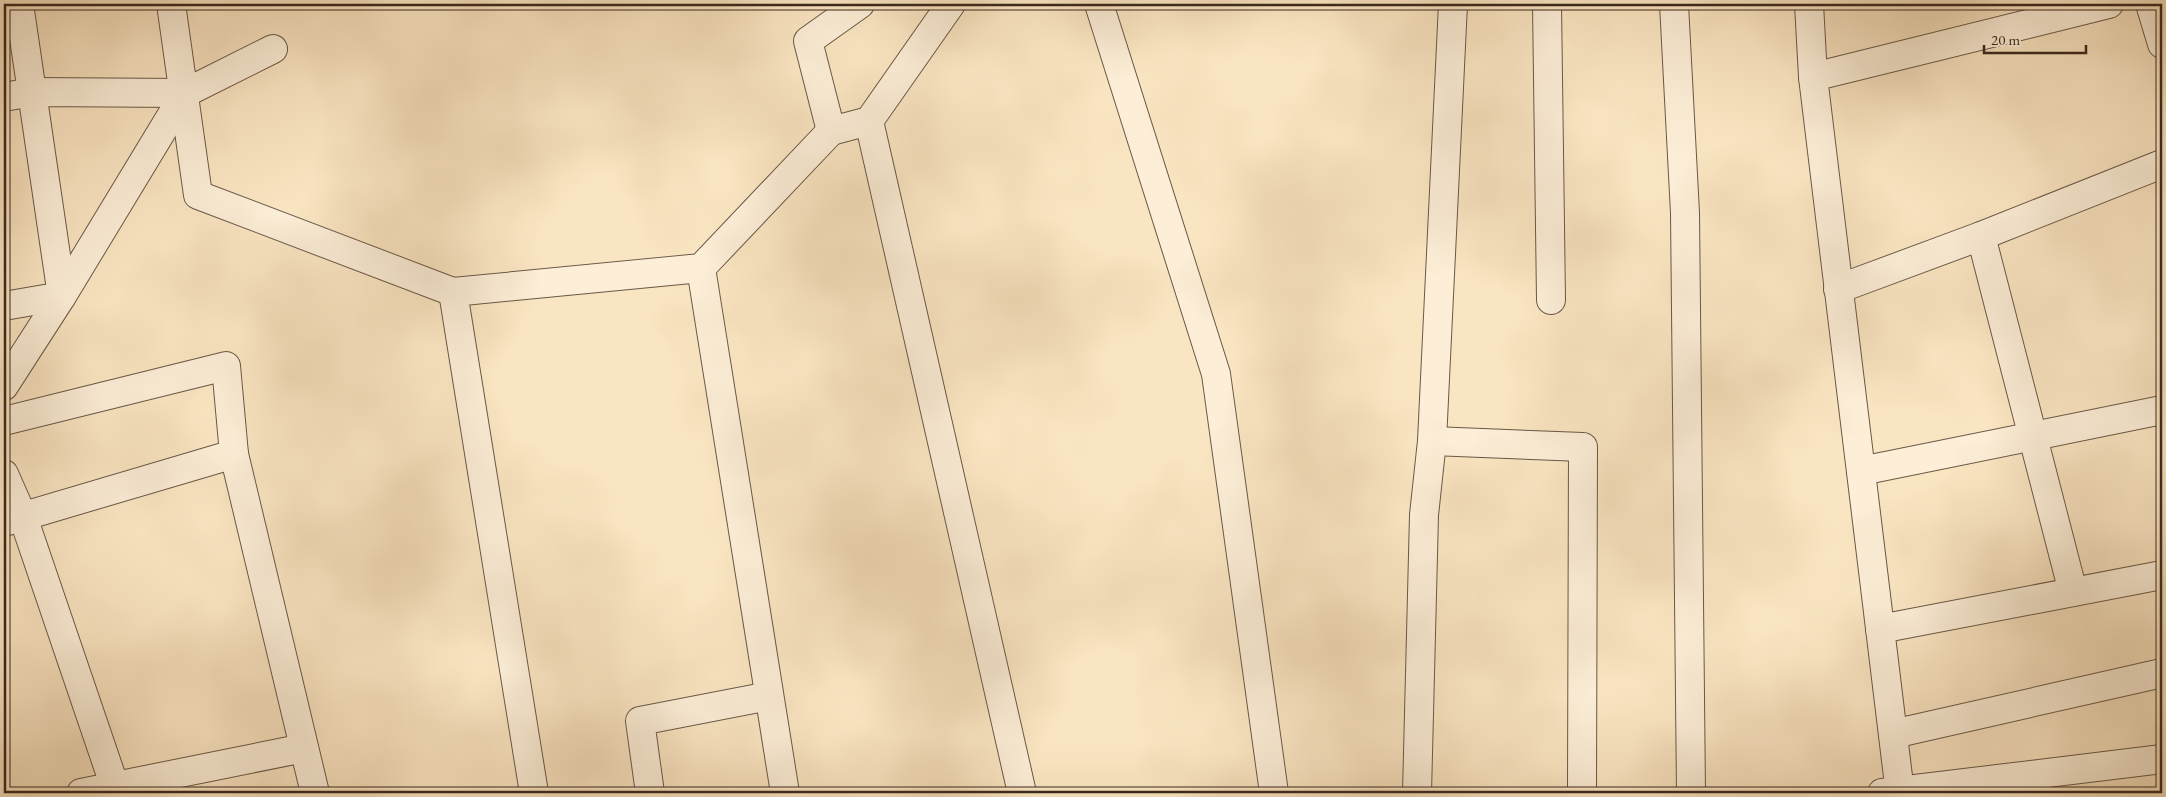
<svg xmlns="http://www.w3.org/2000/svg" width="2166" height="797" font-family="'EB Garamond',serif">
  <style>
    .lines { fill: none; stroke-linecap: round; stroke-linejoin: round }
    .minor-casing { stroke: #695846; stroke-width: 30 }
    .minor { stroke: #fceed7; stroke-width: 28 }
  </style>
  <rect width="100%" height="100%" fill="#fae5c2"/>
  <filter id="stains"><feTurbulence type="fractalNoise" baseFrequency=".004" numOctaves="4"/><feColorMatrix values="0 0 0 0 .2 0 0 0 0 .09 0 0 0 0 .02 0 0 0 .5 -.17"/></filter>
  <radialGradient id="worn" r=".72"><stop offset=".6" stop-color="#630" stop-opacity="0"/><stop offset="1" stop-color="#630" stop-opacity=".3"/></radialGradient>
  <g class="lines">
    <defs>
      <g id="minor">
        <path d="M171,4L198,195L453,292"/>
        <path d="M860,4L808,41L831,131L869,121L951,4"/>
        <path d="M1099,4L1216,374L1274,793"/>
        <path d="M1547,4L1551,300"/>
        <path d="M1674,4L1685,213L1691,793"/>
        <path d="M1809,4L1813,77"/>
        <path d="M2150,4L2162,44"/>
        <path d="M4,97L32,92L185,93L273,49"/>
        <path d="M869,121L1022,793"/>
        <path d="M1981,236L2073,592"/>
        <path d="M701,268L785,793"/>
        <path d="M1838,289L1981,236L2162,164"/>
        <path d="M4,306L62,296L19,4"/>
        <path d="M4,386L62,296L185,93"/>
        <path d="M4,421L226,366L234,454"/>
        <path d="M1432,441L1583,447L1582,793"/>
        <path d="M1861,471L2162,410"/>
        <path d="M4,474L23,517L117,793"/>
        <path d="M4,522L234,454L315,793"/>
        <path d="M1880,629L2162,575"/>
        <path d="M1893,734L2162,673"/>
        <path d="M81,793L304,748"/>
        <path d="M534,793L453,292L701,268L831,131"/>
        <path d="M650,793L640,721L769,696"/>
        <path d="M1417,793L1424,515L1432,441L1453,4"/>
        <path d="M1882,793L2162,759"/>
        <path d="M1900,793L1813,77L2109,4"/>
      </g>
    </defs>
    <use href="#minor" class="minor-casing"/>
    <use href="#minor" class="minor"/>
  </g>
  <rect width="2166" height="797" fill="none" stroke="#fae5c2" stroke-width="20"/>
  <rect x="5" y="5" width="2156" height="787" fill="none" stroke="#39291d" stroke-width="2.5"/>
  <rect x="10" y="10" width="2146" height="777" fill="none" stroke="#39291d"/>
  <path d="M1984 45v8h102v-8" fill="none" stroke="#39291d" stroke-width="2.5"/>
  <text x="1991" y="45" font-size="15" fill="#39291d" stroke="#fceed7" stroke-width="4" paint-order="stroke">20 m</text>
  <rect width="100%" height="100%" filter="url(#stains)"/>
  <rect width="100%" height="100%" fill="url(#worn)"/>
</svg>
